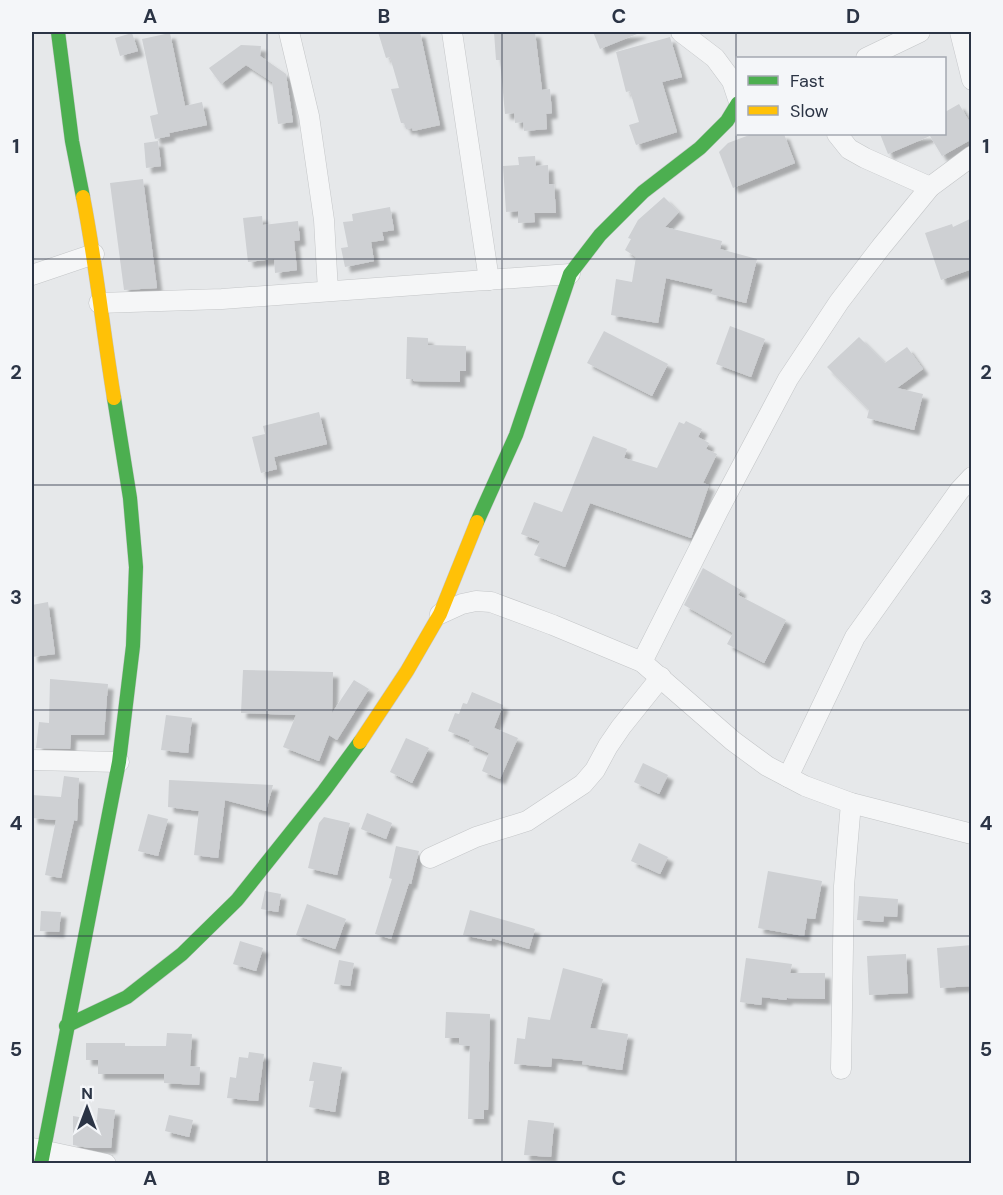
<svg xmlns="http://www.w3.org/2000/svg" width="1003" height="1195" font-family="'DM Sans',sans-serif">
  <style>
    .building { fill: #ced0d3; filter: url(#shadow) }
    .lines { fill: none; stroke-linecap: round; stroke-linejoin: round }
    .street-casing { stroke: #c4c6c8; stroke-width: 21 }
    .fast-casing { stroke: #c4c6c8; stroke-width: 15 }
    .slow-casing { stroke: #c4c6c8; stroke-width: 15 }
    .street { stroke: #f5f6f7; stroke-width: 20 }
    .fast { stroke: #4caf50; stroke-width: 14 }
    .slow { stroke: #ffc107; stroke-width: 14 }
    .grid { fill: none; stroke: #2b3445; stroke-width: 1.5; stroke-opacity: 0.55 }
    .neatline { fill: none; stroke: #2b3445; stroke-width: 2 }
    .grid-label { font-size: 20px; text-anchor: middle; font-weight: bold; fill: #2b3445 }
  </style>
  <defs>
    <filter id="shadow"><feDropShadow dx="5.5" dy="5.5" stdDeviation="1.5" flood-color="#0004"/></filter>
  </defs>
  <rect width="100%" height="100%" fill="#e6e8ea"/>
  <g class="building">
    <path d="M378,32H420L440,125L413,131L412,128L406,129L404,123H401L391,89L399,88L390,57L386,58Z"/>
    <path d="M494,32H535L542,90L550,89L552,113L546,114L547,129L524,131L523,122L515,123L514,113L505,114L500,60H496Z"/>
    <path d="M593,32H642L600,49Z"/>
    <path d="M132,33L138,51L120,56L115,38Z"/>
    <path d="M170,33L185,106L202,102L207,125L169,133L170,136L155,139L150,116L158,114L142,39Z"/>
    <path d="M670,37L682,77L662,82L677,132L636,145L629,125L639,122L630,91L626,92L616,52Z"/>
    <path d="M241,45L261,46L260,56L286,74L293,122L278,124L272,82L246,65L221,84L209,68Z"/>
    <path d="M959,104L972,126V139L942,156L930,136L888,154L880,134H945V112Z"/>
    <path d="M752,134H784L795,163L733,188L719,152L728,143Z"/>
    <path d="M158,141L161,166L146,168L144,143Z"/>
    <path d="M535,156L536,166L548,165L549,184H554L556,213H534L535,222L518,223V211L506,212L503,166L519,165L518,157Z"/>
    <path d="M143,179L157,288L124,290L110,183Z"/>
    <path d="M664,197L679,212L665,227L722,241L720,249L757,259L746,303L711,294L713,289L666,278L658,323L611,315L616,279L632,282L636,257L625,250L631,239L628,238L638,220Z"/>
    <path d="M390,207L394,230L382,232L384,240L371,242L374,261L345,267L341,248L348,247L343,222L353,221L352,214Z"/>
    <path d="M262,216L263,225L298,221L300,240L294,241L297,270L275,273L274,259L248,262L243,218Z"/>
    <path d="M972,218V269L941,280L925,233L952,224L953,227Z"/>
    <path d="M730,326L765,339L751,377L716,364Z"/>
    <path d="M604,331L668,364L652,396L587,363Z"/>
    <path d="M407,337L428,338V345L466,346V371H460V382L413,381V379H406Z"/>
    <path d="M859,337L885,363L907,347L923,369L897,388L923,394L914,430L867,418L869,410L827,367Z"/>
    <path d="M319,412L327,444L274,457L277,469L261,473L252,437L265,434L263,426Z"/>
    <path d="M686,421L702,429L698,437L709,443L706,449L717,454L703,483L709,485L691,538L590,503L565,567L534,555L540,541L521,534L534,502L562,512L593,436L627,449L624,458L657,468L679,422L684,424Z"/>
    <path d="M703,568L741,590L738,595L786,620L764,663L727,644L733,633L684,605Z"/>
    <path d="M48,602L55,654L32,657V605Z"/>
    <path d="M243,670L333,672L332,713L354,680L369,689L337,740L329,735L319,761L283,747L296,715L241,713Z"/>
    <path d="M50,679L108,684L104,735H71L70,749L36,748L39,722L49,723Z"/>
    <path d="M472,692L503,705L494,728L518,738L500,779L482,771L489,753L468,744L470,740L448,731L455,713L459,714L463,703L467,704Z"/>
    <path d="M166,715L192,718L188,753L161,750Z"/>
    <path d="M406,738L429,748L412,783L390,772Z"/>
    <path d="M643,763L668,775L659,794L634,782Z"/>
    <path d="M64,776L79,778L77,821L74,820L61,878L45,875L56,820L32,818V795L61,797Z"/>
    <path d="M169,780L273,785L266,811L225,800L218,858L194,855L199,811L168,807Z"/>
    <path d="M367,813L392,823L386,839L361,829Z"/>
    <path d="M148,814L168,819L158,856L138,851Z"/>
    <path d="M324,817L350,823L337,875L308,868L319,823Z"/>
    <path d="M639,843L668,857L660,874L631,861Z"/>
    <path d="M396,846L419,851L411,884L409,883L391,939L375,934L392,879L389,878Z"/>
    <path d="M768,871L822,881L815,919L807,918L804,936L758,928Z"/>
    <path d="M265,891L281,894L278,912L261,909Z"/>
    <path d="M859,896L898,899L897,917L884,916L883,922L857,920Z"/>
    <path d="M307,904L346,919L335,949L296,935Z"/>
    <path d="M470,910L535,929L529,949L492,938L491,941L463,935Z"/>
    <path d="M41,911L61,912L59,932L40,931Z"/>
    <path d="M240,941L263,948L256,971L233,964Z"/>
    <path d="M972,945V986L940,988L937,948Z"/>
    <path d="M906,954L908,993L869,995L867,956Z"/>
    <path d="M746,958L792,964L790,973H825V999L787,998L786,1000L762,997L761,1005L740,1002Z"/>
    <path d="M339,960L354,963L350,986L334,984Z"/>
    <path d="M563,968L603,979L590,1028L628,1034L622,1070L582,1064L583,1061L552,1058L551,1067L514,1064L517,1038L525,1039L528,1017L550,1020Z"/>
    <path d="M446,1012L490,1014L488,1110H484V1119H468L470,1046L459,1045V1038H445Z"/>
    <path d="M167,1033L192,1034L190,1066L200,1067L199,1085L164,1083V1074H98V1060H86V1043H125V1046H166Z"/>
    <path d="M249,1052L264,1054L258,1101L227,1098L230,1077L236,1078L239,1057L248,1058Z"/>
    <path d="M313,1062L342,1067L335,1112L309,1107L314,1081H309Z"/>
    <path d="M98,1108L115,1110L111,1148H89L73,1145V1116L97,1120Z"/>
    <path d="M169,1115L193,1120L189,1137L165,1131Z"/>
    <path d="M528,1120L554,1123L551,1157L524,1155Z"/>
  </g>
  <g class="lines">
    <defs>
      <g id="street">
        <path d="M289,32L309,116L324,220L328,291"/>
        <path d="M452,32L489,280"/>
        <path d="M681,32L715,58L732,81L738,99"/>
        <path d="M960,32L972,80"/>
        <path d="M866,58L920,32"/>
        <path d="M837,134L849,149L865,158L930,187"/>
        <path d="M32,275L94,254"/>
        <path d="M99,303L222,299L570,274"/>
        <path d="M440,614L462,604L476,601L491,602L553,625L642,662L733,741L767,766L805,786L851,803L972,834"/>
        <path d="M642,662L718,511L788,379L839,302L881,247L930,187L972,156"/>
        <path d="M32,760L119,762"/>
        <path d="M788,777L855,637L959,491L972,477"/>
        <path d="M430,858L476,837L527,821L583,784L595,770L608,746L621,727L661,677"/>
        <path d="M841,1069L844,886L851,803"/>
        <path d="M32,1148L106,1164"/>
      </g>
      <g id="fast">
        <path d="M58,32L72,141L83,197"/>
        <path d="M477,522L516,435L570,274L600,235L643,192L700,148L727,121L738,103"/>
        <path d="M66,1026L127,997L182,954L237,900L324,791L360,742"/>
        <path d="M41,1164L119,762L133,646L136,567L130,498L114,398"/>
      </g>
      <g id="slow">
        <path d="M83,197C96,263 103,331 114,398"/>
        <path d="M360,742L407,671L440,614L477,522"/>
      </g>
    </defs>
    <use href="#street" class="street-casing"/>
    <use href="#fast" class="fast-casing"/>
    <use href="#slow" class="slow-casing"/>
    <use href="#street" class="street"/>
    <use href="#fast" class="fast"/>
    <use href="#slow" class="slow"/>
  </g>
  <path class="grid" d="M267,32V1164M502,32V1164M736,32V1164M32,259H972M32,485H972M32,710H972M32,936H972"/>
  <rect width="1003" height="1195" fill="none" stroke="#f4f6f9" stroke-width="66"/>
  <rect x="736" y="57" width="210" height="78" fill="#f4f6f9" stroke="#a4a8b1" stroke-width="1.5"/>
  <rect x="748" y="76" width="30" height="9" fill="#4caf50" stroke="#a4a8b1" stroke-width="1.5"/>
  <text x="790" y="87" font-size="18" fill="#2b3445">Fast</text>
  <rect x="748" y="106" width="30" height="9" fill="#ffc107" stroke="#a4a8b1" stroke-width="1.5"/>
  <text x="790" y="117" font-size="18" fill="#2b3445">Slow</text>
  <g transform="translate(87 1108)" stroke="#f4f6f9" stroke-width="4.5" paint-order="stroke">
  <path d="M0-4.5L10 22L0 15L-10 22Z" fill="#2b3445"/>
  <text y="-9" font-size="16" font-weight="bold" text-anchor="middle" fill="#2b3445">N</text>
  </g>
  <rect x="33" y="33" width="937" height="1129" class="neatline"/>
  <g class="grid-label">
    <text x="150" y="23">A</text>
    <text x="384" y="23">B</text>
    <text x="619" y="23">C</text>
    <text x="853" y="23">D</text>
    <text x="16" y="153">1</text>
    <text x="986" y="153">1</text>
    <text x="16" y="379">2</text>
    <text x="986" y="379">2</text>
    <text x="16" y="604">3</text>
    <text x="986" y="604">3</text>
    <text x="16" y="830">4</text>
    <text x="986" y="830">4</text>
    <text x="16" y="1056">5</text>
    <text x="986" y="1056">5</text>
    <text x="150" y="1185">A</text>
    <text x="384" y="1185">B</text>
    <text x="619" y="1185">C</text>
    <text x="853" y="1185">D</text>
  </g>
</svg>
